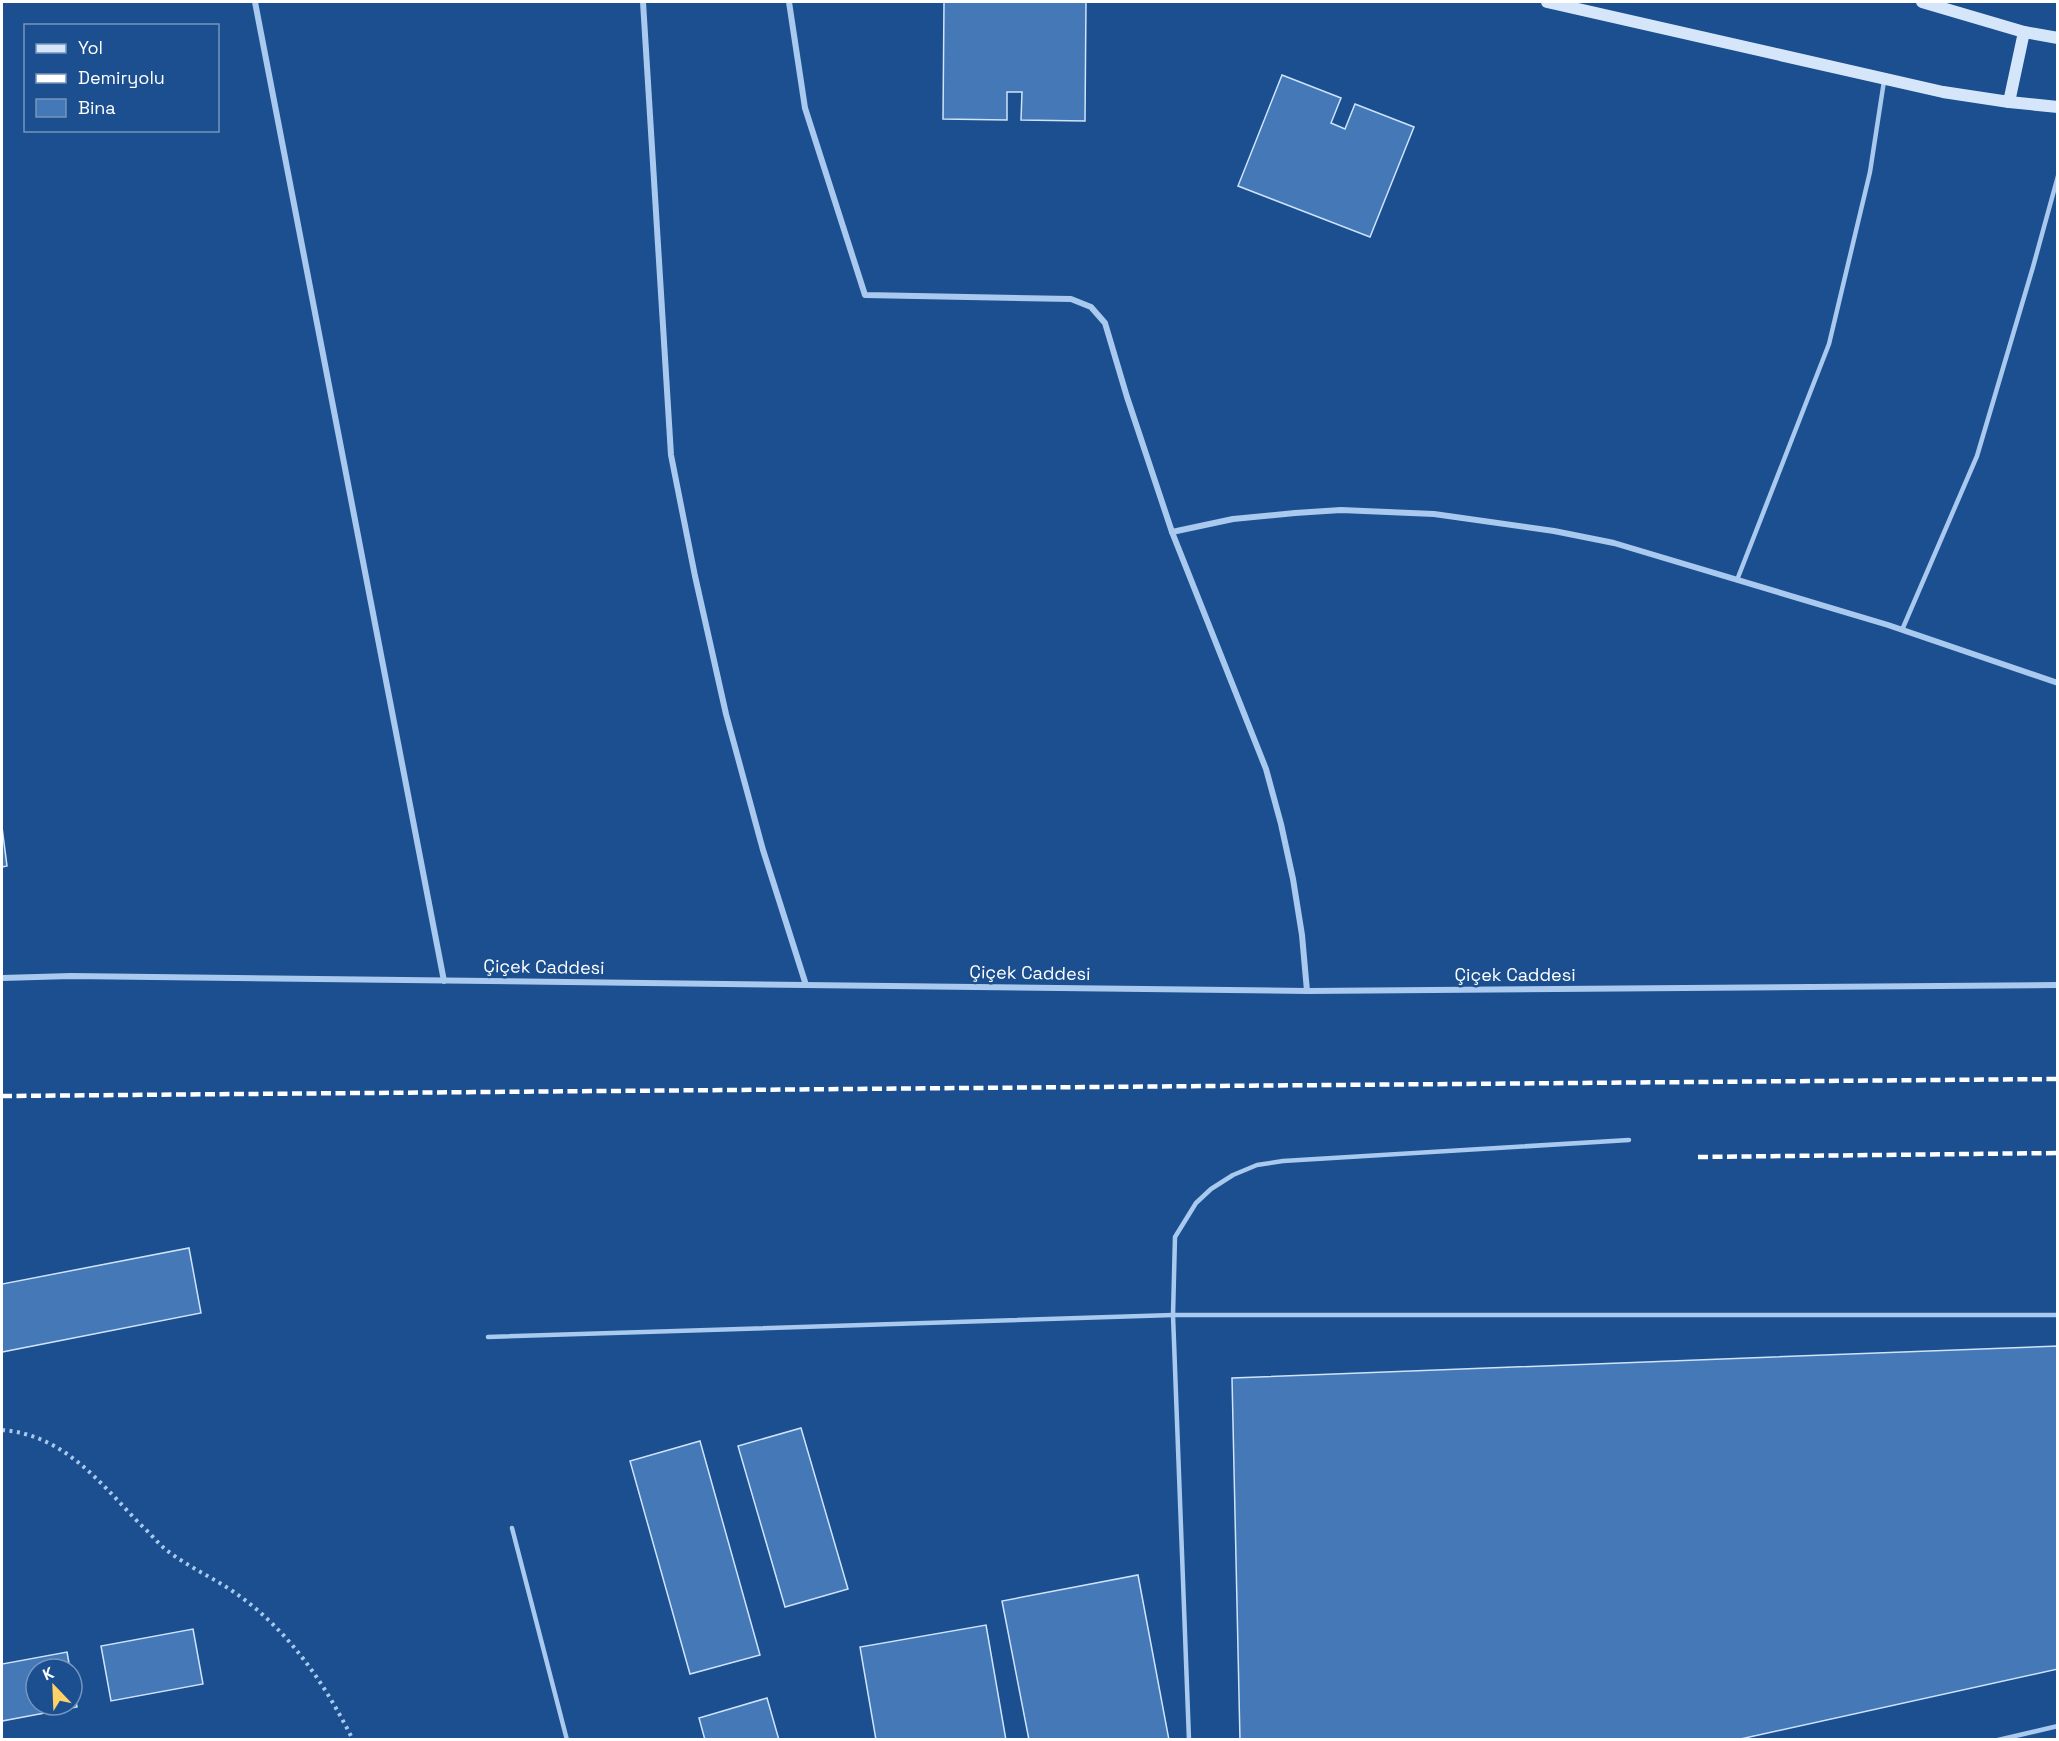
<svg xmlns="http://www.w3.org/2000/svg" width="2059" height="1741" font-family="'Space Grotesk',sans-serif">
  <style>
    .building { fill: #4478b7; stroke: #cfe3fa; stroke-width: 1.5 }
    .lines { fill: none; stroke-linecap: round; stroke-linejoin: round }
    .path { stroke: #a9c9ee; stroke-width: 4; stroke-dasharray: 3 4.5; stroke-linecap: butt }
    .lane { stroke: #a9c9ee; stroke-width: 4.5 }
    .street { stroke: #a9c9ee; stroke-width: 6 }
    .secondary { stroke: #d6e6fa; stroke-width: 12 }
    .rail { stroke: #fff; stroke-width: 4.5; stroke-dasharray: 10 4.5; stroke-linecap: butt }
    .labels { text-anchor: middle; stroke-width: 5; stroke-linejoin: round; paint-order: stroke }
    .street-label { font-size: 18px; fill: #fff; stroke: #1b4f8f }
  </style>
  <rect width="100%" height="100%" fill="#1b4f8f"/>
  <g class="building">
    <path d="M944,2H1086L1085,121L1021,120L1022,92H1007V120L943,119Z"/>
    <path d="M1282,75L1341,98L1331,123L1345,129L1355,104L1414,127L1370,237L1238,186Z"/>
    <path d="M2,827L7,866L2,867Z"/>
    <path d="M189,1248L201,1313L2,1352V1284Z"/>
    <path d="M2058,1346V1669L1736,1740H1240L1232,1378Z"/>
    <path d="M801,1428L848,1589L785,1607L738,1446Z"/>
    <path d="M700,1441L760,1655L690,1674L630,1461Z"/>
    <path d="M1138,1575L1169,1740H1029L1002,1601Z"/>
    <path d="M986,1625L1006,1740H876L860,1647Z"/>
    <path d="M193,1629L203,1684L111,1701L101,1646Z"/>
    <path d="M67,1652L70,1669H36V1705H72V1679L77,1707L2,1721V1664Z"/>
    <path d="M767,1698L779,1740H705L699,1718Z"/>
  </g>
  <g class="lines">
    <path class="path" d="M2,1430C65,1435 100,1483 141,1525C149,1532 156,1541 164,1548C187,1567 217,1579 241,1597C291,1634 325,1684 353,1740"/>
    <g class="lane">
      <path d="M1737,580L1829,344L1870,172L1884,81"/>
      <path d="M1902,630L1977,456L2033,267L2058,176"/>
      <path d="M488,1337L1173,1315H2058"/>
      <path d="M512,1528L567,1740"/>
      <path d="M1189,1740L1173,1315L1175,1237L1196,1203L1211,1189L1233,1175L1257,1165L1283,1161L1629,1140"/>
      <path d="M1998,1740L2058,1726"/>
    </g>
    <g class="street">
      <path d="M255,2L444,981"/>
      <path d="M643,2L671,455L695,576L726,714L763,850L806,985"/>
      <path d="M789,2L805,108L865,295L1071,299L1091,307L1105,323L1127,397L1172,532L1266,769L1281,824L1293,879L1302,935L1307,991"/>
      <path d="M1172,532L1233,519L1295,513L1341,510L1434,514L1554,531L1614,543L1888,625L2058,683"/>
      <path d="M2,978L71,976L1307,991L2058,985"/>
    </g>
    <g class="secondary">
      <path d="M1547,2L1943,92L2009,102L2024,32L1922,2"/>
      <path d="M2024,32L2058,38"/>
      <path d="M2009,102L2058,107"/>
    </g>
    <g class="rail">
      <path d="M2,1096L2058,1079"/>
      <path d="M1698,1157L2058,1153"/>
    </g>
  </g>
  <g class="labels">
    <g class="street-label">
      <text transform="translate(544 967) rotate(1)" y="6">Çiçek Caddesi</text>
      <text transform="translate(1030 973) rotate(1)" y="6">Çiçek Caddesi</text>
      <text x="1515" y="981">Çiçek Caddesi</text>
    </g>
  </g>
  <rect width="2059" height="1741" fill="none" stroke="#ffffff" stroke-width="6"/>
  <rect x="24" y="24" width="195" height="108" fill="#1b4f8f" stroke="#7695bc" stroke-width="1.5"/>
  <rect x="36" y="44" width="30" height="9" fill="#d6e6fa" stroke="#7695bc" stroke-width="1.5"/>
  <text x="78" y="54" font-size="18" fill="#ffffff">Yol</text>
  <rect x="36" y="74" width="30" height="9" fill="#ffffff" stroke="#7695bc" stroke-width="1.5"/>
  <text x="78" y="84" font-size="18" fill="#ffffff">Demiryolu</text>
  <rect x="36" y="99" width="30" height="18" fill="#4478b7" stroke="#7695bc" stroke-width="1.5"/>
  <text x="78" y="114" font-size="18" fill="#ffffff">Bina</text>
  <g transform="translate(54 1687) rotate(337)"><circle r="28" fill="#1b4f8f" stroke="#7695bc" stroke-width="1.5"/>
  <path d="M0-4.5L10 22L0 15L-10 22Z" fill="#ffd166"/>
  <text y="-9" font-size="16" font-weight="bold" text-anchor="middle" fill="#ffffff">K</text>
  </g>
</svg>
